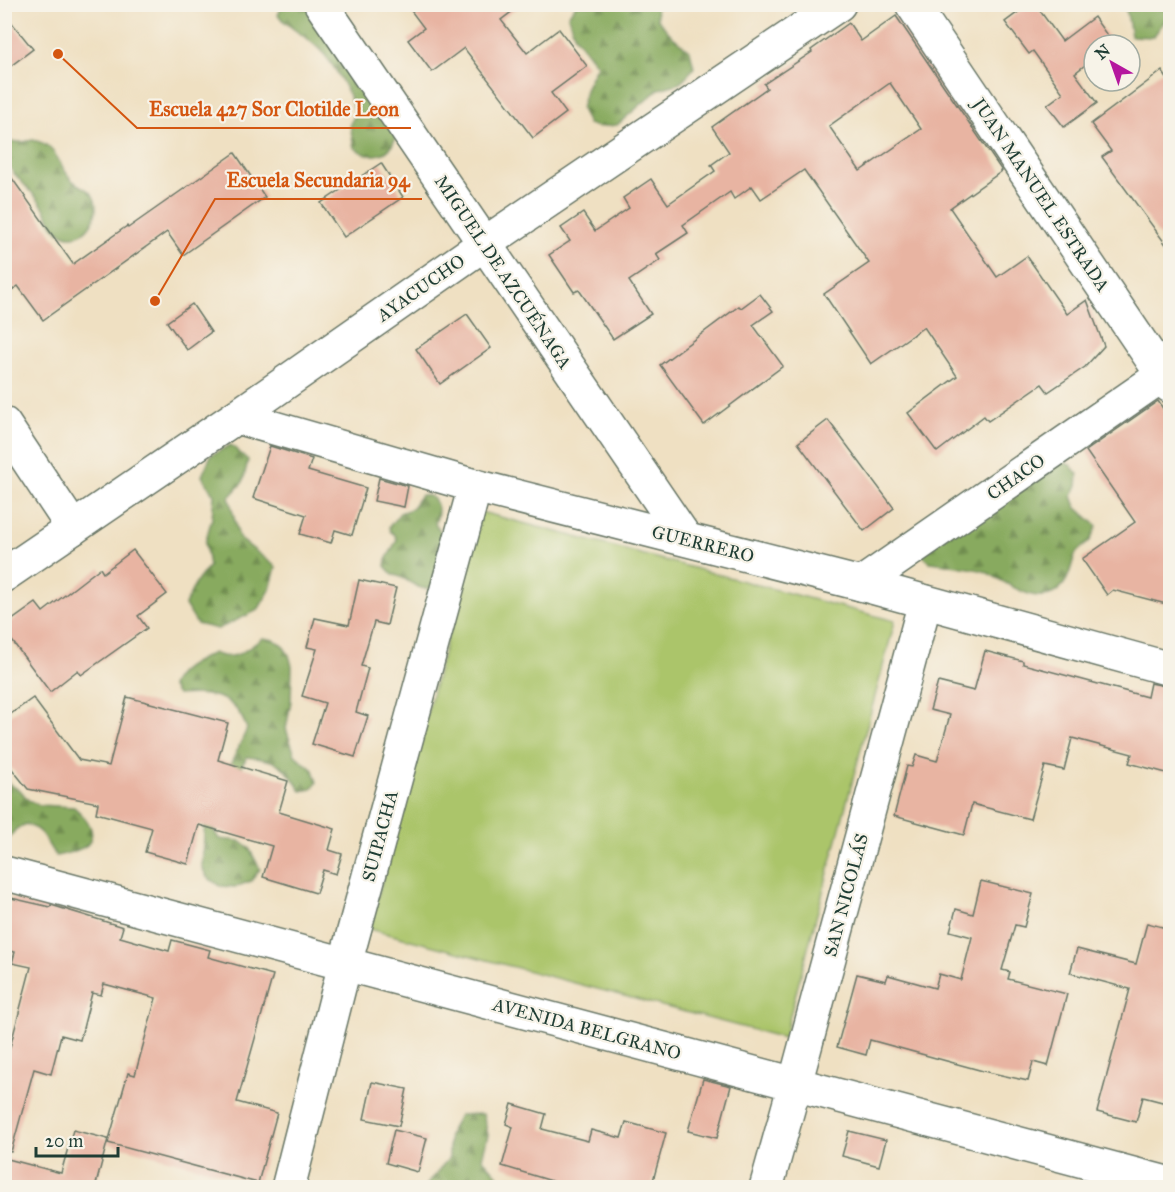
<svg xmlns="http://www.w3.org/2000/svg" width="1175" height="1192" font-family="'IM FELL Great Primer',serif">
  <style>
    .forest { fill: url(#forest-firs); stroke: #54744a; stroke-width: 1.5 }
    .pitch { fill: #abc56b; stroke: #658150; stroke-width: 1.5 }
    .building { fill: #e8b4a2; fill-rule: evenodd }
    .lines { fill: none; stroke-linecap: round; stroke-linejoin: round }
    .minor-casing { stroke: #687666; stroke-width: 36 }
    .minor { stroke: #fff; stroke-width: 33 }
    .labels { text-anchor: middle; stroke-width: 4.5; stroke-linejoin: round; paint-order: stroke }
    .street-label { font-size: 18px; fill: #1f3d34; stroke: #f7f3e8 }
    .leader { fill: none; stroke: #d45610; stroke-width: 2 }
    .callout-dot { fill: #d45610; stroke: #f7f3e8; stroke-width: 2 }
    .callout-label { font-size: 20px; text-anchor: middle; font-weight: bold; fill: #d45610; stroke: #f7f3e8; stroke-width: 4.5; stroke-linejoin: round; paint-order: stroke }
  </style>
  <defs>
    <pattern id="forest-firs" width="22" height="20" patternUnits="userSpaceOnUse" patternTransform="scale(1.5)"><rect width="22" height="20" fill="#88aa5f"/><path d="M5 1l3.5 6h-7zM16 11l3.5 6h-7z" fill="#6f8c4f"/></pattern>
  </defs>
  <rect width="100%" height="100%" fill="#f7f3e8"/>
  <filter id="ink" filterUnits="userSpaceOnUse"><feTurbulence type="fractalNoise" baseFrequency=".0167" numOctaves="2"/><feDisplacementMap in="SourceGraphic" scale="12" xChannelSelector="R" yChannelSelector="G"/><feConvolveMatrix kernelMatrix="1 2 1 2 8 2 1 2 1" color-interpolation-filters="sRGB"/></filter>
  <filter id="wash" filterUnits="userSpaceOnUse"><feTurbulence type="fractalNoise" baseFrequency=".008" numOctaves="4" result="noise"/><feDisplacementMap in="SourceGraphic" scale="24" xChannelSelector="R" yChannelSelector="G"/><feGaussianBlur stdDeviation="1.35" result="paint"/><feColorMatrix in="noise" values="0 0 0 0 0 0 0 0 0 0 0 0 0 0 0 0 0 1.4 0 .05"/><feComposite in="paint" operator="in"/></filter>
  <g filter="url(#wash)">
    <rect width="100%" height="100%" fill="#efe0c2"/>
    <g class="forest">
      <path d="M283,5H314L396,134C392,157 372,160 354,148L350,124L356,113C347,90 336,65 318,48C305,35 291,30 278,15Z"/>
      <path d="M576,5H656L657,19L673,37L690,51L694,68L680,83L659,89L617,125L597,127L588,124L581,109L586,87L597,65L575,37L568,16Z"/>
      <path d="M1120,5H1170V14L1153,37L1131,36L1127,12Z"/>
      <path d="M33,140C57,145 56,161 70,178C77,187 89,187 94,198C102,216 84,244 63,234C53,230 49,217 44,208C34,191 15,179 6,162C4,158 5,152 5,148L9,142H23Z"/>
      <path d="M231,445L248,460L243,482L229,497L239,538L276,567L270,590L258,610L218,629L197,624L185,605L195,584L209,566L205,543L212,518L214,495L202,476L211,455Z"/>
      <path d="M1060,461L1070,465L1078,474L1077,486L1072,496L1076,507L1097,526C1095,530 1093,535 1091,539C1087,545 1078,549 1075,555C1071,565 1070,577 1063,585C1042,613 1006,581 984,571C981,570 934,562 930,562L920,553Z"/>
      <path d="M421,495C438,494 441,510 435,523L444,537L435,587C417,594 408,576 393,575L385,566L386,560L397,540L395,535L390,531L389,527L400,513L411,509Z"/>
      <path d="M263,638L274,640L283,646L289,655L292,666L291,701L286,729L295,755L313,770L317,782L312,789L301,791C284,764 279,760 247,757L229,786L220,820L213,829L219,839L240,841L249,848L260,869L251,881L235,887L220,886L207,877L202,867L205,820L247,729C235,694 210,692 177,695L171,686C179,668 196,662 213,653C235,663 245,650 263,638Z"/>
      <path d="M4,781L21,791L28,800L39,805L74,807C83,815 99,830 88,844C81,851 65,854 56,856C44,842 47,832 26,824L16,829L5,843Z"/>
      <path d="M483,1114L488,1135L482,1158L501,1179L524,1184L529,1187H425L449,1158V1135L459,1115Z"/>
    </g>
    <path class="pitch" d="M481,512L895,621L784,1038L369,929Z"/>
    <g id="blocks">
      <g class="building">
        <path d="M406,4H522L501,20L527,53L559,29L587,66L551,93L566,113L533,138L464,48L432,72L408,40L424,28Z"/>
        <path d="M1029,4H1035L1062,41L1094,17L1114,45H1094V58L1075,73L1097,103L1064,127L1047,105L1063,93L1033,51L1029,54L1005,22Z"/>
        <path d="M4,13L33,49L4,71Z"/>
        <path d="M896,16L1002,171L950,208L997,277L1027,256L1067,314L1087,300L1104,346L1085,367L1048,392L1042,384L988,421L984,416L937,452L908,413L957,376L924,327L871,364L824,294L869,263L804,170L761,199L752,186L734,199L730,192L683,225L688,233L656,254L660,260L629,281L651,314L613,339L579,290L574,292L549,255L570,241L561,228L583,213L595,231L629,208L623,198L651,179L668,204L715,171L711,165L729,152L712,127L767,88L764,84L812,52L811,50L849,23L861,41ZM890,83L921,129L860,171L829,126Z"/>
        <path d="M1162,71L1170,83V250L1102,157L1111,151L1091,124Z"/>
        <path d="M235,153L265,197L183,255L167,232L43,320L18,286L4,296V167L73,264L127,226L128,228Z"/>
        <path d="M381,163L403,197L344,237L321,203Z"/>
        <path d="M760,294L773,311L753,325L783,366L704,425L660,365L739,306L741,308Z"/>
        <path d="M192,304L211,332L187,350L167,322Z"/>
        <path d="M467,314L491,348L440,384L416,349Z"/>
        <path d="M1158,401L1170,419V605L1113,590L1107,595L1082,559L1135,522L1086,451Z"/>
        <path d="M828,420L894,508L864,531L798,443Z"/>
        <path d="M270,446L312,459L308,471L366,488L352,535L335,530L331,543L300,534L306,515L253,498Z"/>
        <path d="M379,478L408,486L404,507L374,501Z"/>
        <path d="M133,550L167,594L138,616L147,628L81,675L78,670L50,692L4,630V626L36,603L43,612L100,568L103,573Z"/>
        <path d="M359,580L396,588L387,625L374,622L361,666L368,668L356,712L368,716L355,757L312,744L325,703L302,696L317,649L307,647L315,618L349,625Z"/>
        <path d="M985,651L1023,661V664L1147,697L1150,683L1170,687V774L1129,763L1132,754L1072,738L1064,770L1045,766L1030,819L972,804L964,835L894,816L907,766L912,767L916,755L937,761L950,715L930,710L938,682L974,691Z"/>
        <path d="M127,697L228,723L218,760L288,781L279,812L335,829L329,850L342,854L336,874L323,870L316,893L263,877L272,846L199,825L188,864L145,852L152,828L96,813L98,803L28,789L4,759V719L33,698L79,760L109,766Z"/>
        <path d="M981,881L1033,894L1024,927L1015,925L1002,970L1010,972L1008,979L1067,994L1048,1066L1033,1062L1028,1081L983,1071L870,1040L866,1055L837,1047L857,974L886,981L888,975L935,988L939,974L961,980L972,937L950,931L956,909L973,914Z"/>
        <path d="M11,898L50,907L51,905L123,927L120,937L169,951L172,940L210,950L208,957L273,975L237,1102L277,1113L258,1183L108,1143L128,1073L135,1075L156,998L104,984L101,995L92,993L80,1040L61,1035L51,1074L34,1069L11,1152L4,1151V1070L31,967L12,963L15,952L4,950V924Z"/>
        <path d="M1147,923L1170,929V1104L1143,1097L1136,1122L1097,1112L1130,989L1070,973L1077,949L1136,964Z"/>
        <path d="M703,1079L731,1086L717,1138L688,1131Z"/>
        <path d="M372,1082L407,1089L399,1126L364,1119Z"/>
        <path d="M512,1104L546,1114L542,1129L588,1141L591,1130L621,1138L626,1122L666,1133L651,1188H575L502,1166L513,1127L506,1124Z"/>
        <path d="M73,1130L108,1139L95,1188H4V1158L61,1173Z"/>
        <path d="M394,1130L427,1138L418,1172L386,1163Z"/>
        <path d="M849,1131L886,1140L879,1166L842,1156Z"/>
      </g>
    </g>
  </g>
  <g filter="url(#ink)">
    <use href="#blocks" fill-opacity="0" stroke="#687666" stroke-width="1.5"/>
    <g class="lines">
      <defs>
        <g id="minor">
          <path d="M321,4L686,539"/>
          <path d="M912,4L1170,386"/>
          <path d="M236,417L475,486L861,584L1170,669"/>
          <path d="M4,424L73,528"/>
          <path d="M4,575L236,417L484,244L839,4"/>
          <path d="M861,584L1170,370"/>
          <path d="M4,873L1170,1184"/>
          <path d="M288,1188L345,964L475,486"/>
          <path d="M766,1188L795,1084L925,602"/>
        </g>
      </defs>
      <use href="#minor" class="minor-casing"/>
      <use href="#minor" class="minor"/>
    </g>
  </g>
  <g class="labels">
    <g class="street-label">
      <text transform="translate(1041 195) rotate(56)" y="6">JUAN MANUEL ESTRADA</text>
      <text transform="translate(503 272) rotate(56)" y="6">MIGUEL DE AZCUÉNAGA</text>
      <text transform="translate(421 288) rotate(-35)" y="6">AYACUCHO</text>
      <text transform="translate(1016 477) rotate(-35)" y="6">CHACO</text>
      <text transform="translate(703 544) rotate(14)" y="6">GUERRERO</text>
      <text transform="translate(380 836) rotate(-75)" y="6">SUIPACHA</text>
      <text transform="translate(846 895) rotate(-75)" y="6">SAN NICOLÁS</text>
      <text transform="translate(587 1029) rotate(15)" y="6">AVENIDA BELGRANO</text>
    </g>
  </g>
  <path class="leader" d="M58 54L137 128H411M155 301L215 199H422"/>
  <g class="callout-dot">
    <circle cx="58" cy="54" r="6"/>
    <circle cx="155" cy="301" r="6"/>
  </g>
  <g class="callout-label">
    <text x="274" y="116">Escuela 427 Sor Clotilde Leon</text>
    <text x="318" y="187">Escuela Secundaria 94</text>
  </g>
  <rect width="1175" height="1192" fill="none" stroke="#f7f3e8" stroke-width="24"/>
  <g transform="translate(1112 63) rotate(320)"><circle r="28" fill="#f7f3e8" stroke="#a1aaa0" stroke-width="1.5"/>
  <path d="M0-4.5L10 22L0 15L-10 22Z" fill="#b5179e"/>
  <text y="-9" font-size="16" font-weight="bold" text-anchor="middle" fill="#1f3d34">N</text>
  </g>
  <path d="M36 1147v9h82v-9" fill="none" stroke="#1f3d34" stroke-width="3"/>
  <text x="45" y="1147" font-size="18" fill="#1f3d34" stroke="#f7f3e8" stroke-width="4.5" paint-order="stroke">20 m</text>
</svg>
